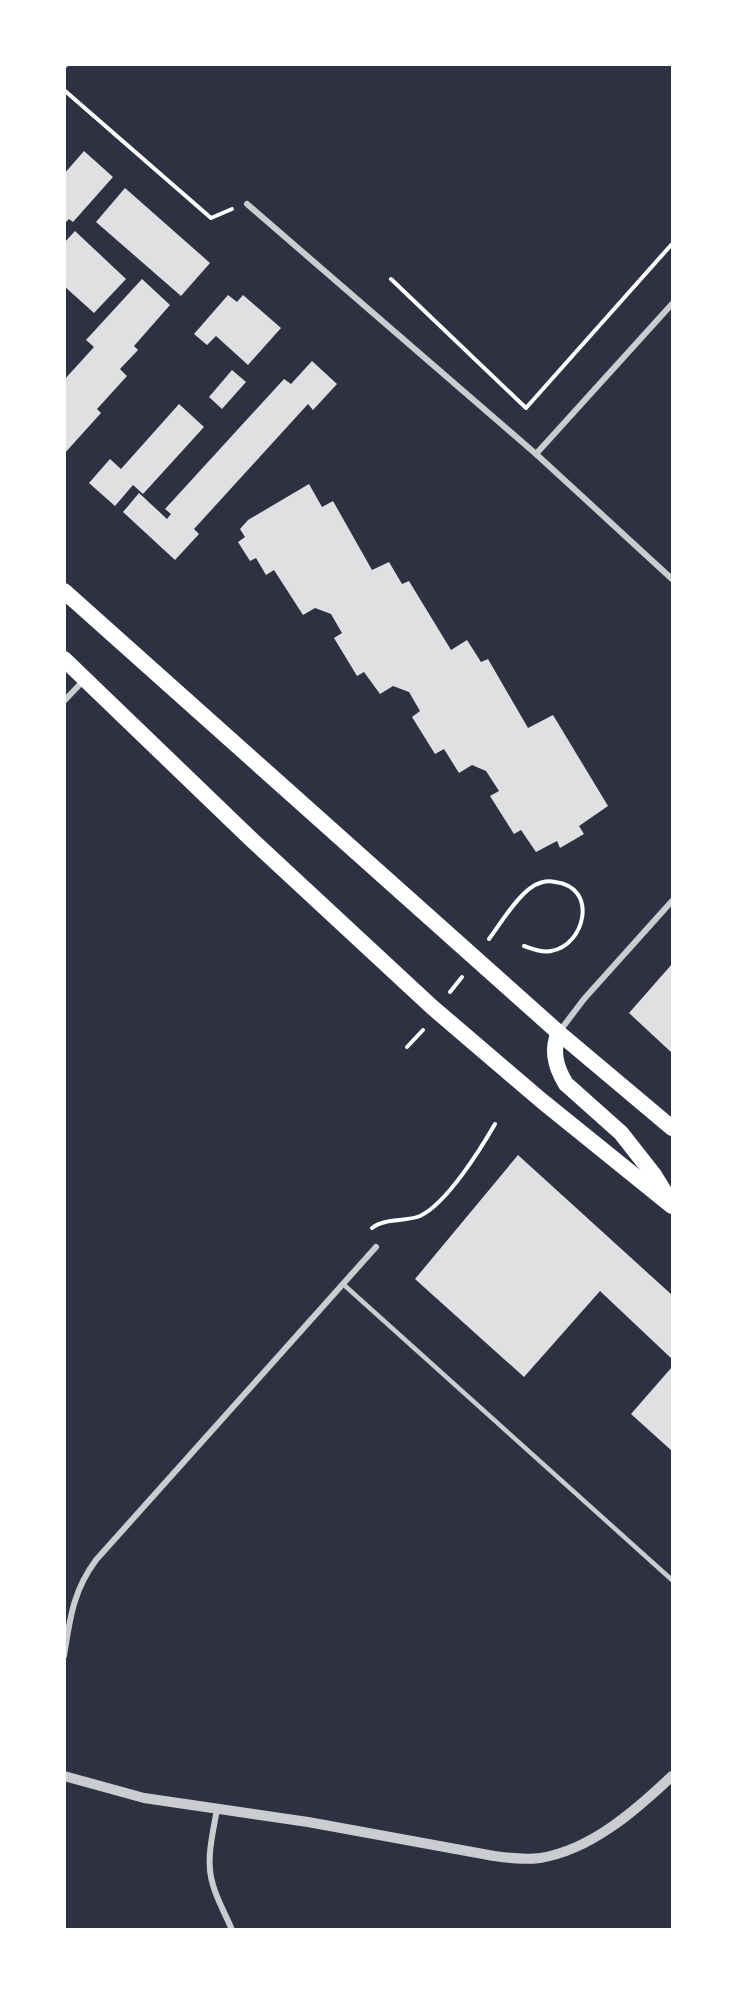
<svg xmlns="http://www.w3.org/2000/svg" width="737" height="1994" font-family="Signika,sans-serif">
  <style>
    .building { fill: #e0e0e3 }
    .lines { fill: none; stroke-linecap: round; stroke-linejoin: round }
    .path { stroke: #fff; stroke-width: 4 }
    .service { stroke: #caccd0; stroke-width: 4.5 }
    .minor { stroke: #caccd0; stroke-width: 6 }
    .tertiary { stroke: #caccd0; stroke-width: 10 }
    .trunk { stroke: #fff; stroke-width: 16 }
  </style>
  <rect width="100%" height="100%" fill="#2d3142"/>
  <g class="building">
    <path d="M84,151L113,177L73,222L69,219L64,224V174Z"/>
    <path d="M125,188L210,263L181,296L96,222Z"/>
    <path d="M75,231L126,279L94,313L64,286V243Z"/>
    <path d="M142,279L170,305L134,346L138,350L120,369L127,376L97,409L101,413L64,454V380L94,347L86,340Z"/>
    <path d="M228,295L237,302L243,295L281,328L248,365L216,336L207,345L194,334Z"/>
    <path d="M312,361L337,384L313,410L308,404L194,529L199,534L175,560L123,512L139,493L167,519L171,514L165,509L284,379L291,384Z"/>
    <path d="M232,370L246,382L222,409L209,397Z"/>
    <path d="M179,404L204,427L143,494L133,485L115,506L89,483L110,459L121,469Z"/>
    <path d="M309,484L322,507L333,501L372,570L389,562L402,584L409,581L451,650L467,640L481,662L488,659L528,728L553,715L608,806L579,826L584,834L560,848L557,841L536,852L521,830L514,834L490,796L499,791L486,771L472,765L459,773L444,749L435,754L412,717L420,711L409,692L393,686L380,694L364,672L357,676L334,638L342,633L331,614L315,608L303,615L274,570L266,575L256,558L250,561L238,542L245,537L240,529L248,520Z"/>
    <path d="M672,964V1053L629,1013Z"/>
    <path d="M518,1155L672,1295V1359L600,1291L524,1377L415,1279Z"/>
    <path d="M672,1367V1451L631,1414Z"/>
  </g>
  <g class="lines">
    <g class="path">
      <path d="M64,90L211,218L232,209"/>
      <path d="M391,279L526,408L672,244"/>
      <path d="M489,939C501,923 513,902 529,889C536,883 546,880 555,882C599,887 585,946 551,951C542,953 533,949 524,946"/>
      <path d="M450,992L462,977"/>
      <path d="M407,1047L423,1030"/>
      <path d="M372,1228C384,1218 405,1222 420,1216C447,1203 480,1150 495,1124"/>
    </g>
    <g class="service">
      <path d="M64,67L67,64"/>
      <path d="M343,1284L672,1580"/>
    </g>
    <g class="minor">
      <path d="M247,204L536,454L672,579"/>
      <path d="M536,454L672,304"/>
      <path d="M64,701L85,679"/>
      <path d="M559,1032L584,999L672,901"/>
      <path d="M64,1656C70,1618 73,1591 96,1560L376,1247"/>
      <path d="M217,1809C213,1833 205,1861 213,1885C217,1900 226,1915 232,1930"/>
    </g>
    <path class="tertiary" d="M64,1776L144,1798L308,1822L494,1856C509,1858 524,1860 540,1858C591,1850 636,1810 672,1776"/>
    <g class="trunk">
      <path d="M64,591L559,1033L672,1128"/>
      <path d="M64,659L252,840L432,1007L542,1101L672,1206"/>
      <path d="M559,1033C551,1050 556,1068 566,1084L621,1133L654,1175L667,1196"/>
    </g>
  </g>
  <rect width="737" height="1994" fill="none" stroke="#ffffff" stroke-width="132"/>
</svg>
